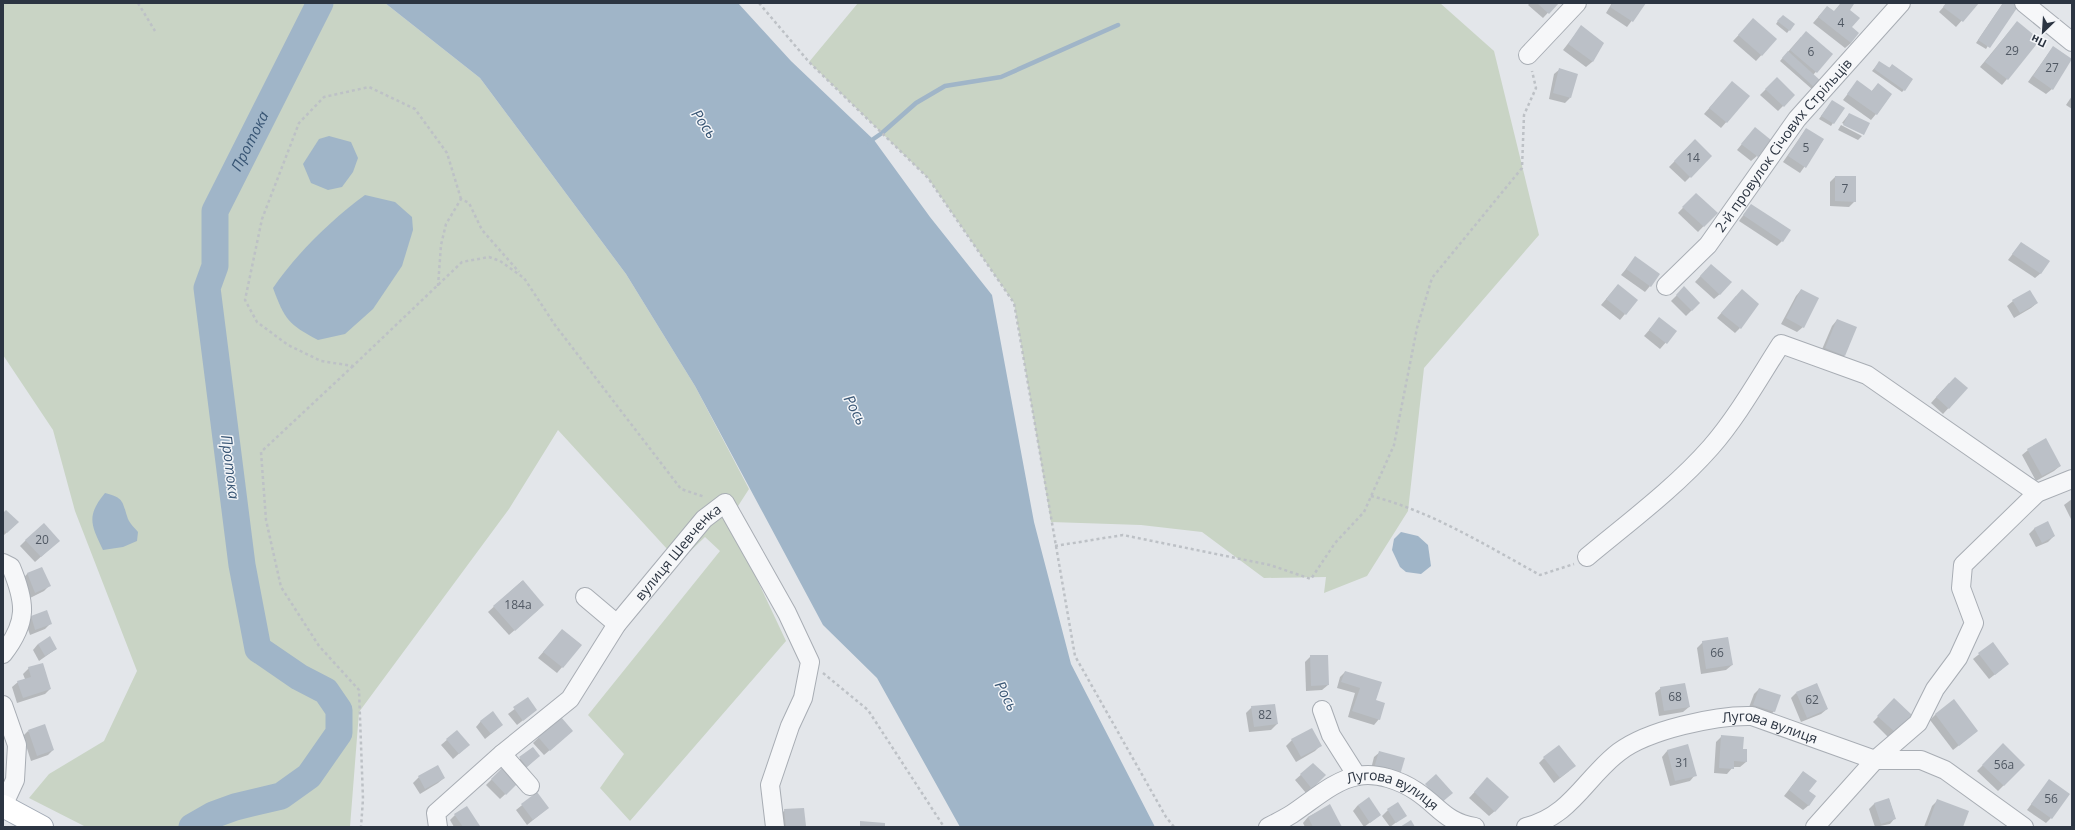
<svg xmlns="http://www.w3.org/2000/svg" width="2075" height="830" font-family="'Open Sans',sans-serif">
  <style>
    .green { fill: #c9d4c5 }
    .water { fill: #a0b5c8 }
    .shadow { fill: #0003 }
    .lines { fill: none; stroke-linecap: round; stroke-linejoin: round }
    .stream { stroke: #a0b5c8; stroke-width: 4.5 }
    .river { stroke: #a0b5c8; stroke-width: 27 }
    .building { fill: #bbc0c7 }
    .minor-casing { stroke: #a8adb4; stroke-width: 20 }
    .major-casing { stroke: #a3abb6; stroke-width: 24 }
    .path { stroke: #bdc1c6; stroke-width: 2.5; stroke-dasharray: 3 3; stroke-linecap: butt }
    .minor { stroke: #f6f7f9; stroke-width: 18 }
    .major { stroke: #fff; stroke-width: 22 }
    .labels { text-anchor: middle; stroke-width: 3; stroke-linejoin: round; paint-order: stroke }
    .number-label { font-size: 12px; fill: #505863 }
    .street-label { font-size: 14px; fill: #2c3542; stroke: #f3f5f8 }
    .water-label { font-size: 15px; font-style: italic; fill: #385574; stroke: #f3f5f8 }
  </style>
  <rect width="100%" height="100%" fill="#e3e6ea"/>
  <g class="green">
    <path d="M3,3H385L480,78L626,274L695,386L749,489L729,520L786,641L630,821L600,788L624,754L588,715L720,551L705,537L679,562L558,430L509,509L359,712L350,827H86L29,798L49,774L104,741L137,671L75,511L53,430L3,355Z"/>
    <path d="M858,3H1440L1494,51L1539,235L1424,368L1408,511L1367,576L1324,593L1326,577L1264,578L1202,532L1141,525L1051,522L1014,303L928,178L809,62Z"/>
  </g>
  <g class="water">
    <path d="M385,3H738L791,61L874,140L930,217L992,295L1034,522L1071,664L1155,827H960L877,678L823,625L695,386L626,274L480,78Z"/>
    <path d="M329,136L351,142L358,158L353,172L342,187L328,190L311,183L303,164L319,139Z"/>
    <path d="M365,195L395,202L412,217L413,230L402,266L373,309L345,334L318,340C288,324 285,320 273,288C297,253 331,220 365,195Z"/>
    <path d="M105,493C125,498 122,502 128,519C130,524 135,528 138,532L137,541L123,547L103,550C91,525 86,516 105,493Z"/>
    <path d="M1401,532L1418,536L1428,545L1431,566L1421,574L1406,572L1400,567L1392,550L1394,539Z"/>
  </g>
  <g class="shadow">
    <path d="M1530,3H1557L1543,18L1528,5Z"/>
    <path d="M1612,3H1645L1627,27L1606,13Z"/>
    <path d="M1841,3L1853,4L1848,10L1851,43L1845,48L1813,23L1827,7L1834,12Z"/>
    <path d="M1947,3H1977L1956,27L1939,12Z"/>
    <path d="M2003,3H2014L1986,49L1976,43Z"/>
    <path d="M1780,18L1793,25L1787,33L1776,24Z"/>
    <path d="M2017,22L2007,79L2002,85L1980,67Z"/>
    <path d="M1748,25L1775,40L1756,61L1733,41Z"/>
    <path d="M1581,27L1603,43L1592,62L1586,67L1563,50Z"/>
    <path d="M1801,37L1832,54L1813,75L1821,82L1813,90L1780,61Z"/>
    <path d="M2053,47L2052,89L2046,94L2028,82Z"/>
    <path d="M1877,65L1889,68L1892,65L1904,90L1902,92L1872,71Z"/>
    <path d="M1560,69L1570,98L1565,103L1549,99L1554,74Z"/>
    <path d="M1777,78L1794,95L1778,111L1760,95Z"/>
    <path d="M1857,82L1871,92L1878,84L1876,114L1871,120L1843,100Z"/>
    <path d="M1727,88L1749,96L1721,128L1704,114Z"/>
    <path d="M2072,96V109L2066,105Z"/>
    <path d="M1832,101L1843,108L1831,126L1819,119Z"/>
    <path d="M1849,114L1869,124L1863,135V134L1842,123Z"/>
    <path d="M1841,125L1862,136L1858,140L1838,130Z"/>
    <path d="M1806,129L1823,140L1800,173L1783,162Z"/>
    <path d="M1750,134L1757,156L1751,161L1737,150Z"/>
    <path d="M1695,140L1711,156L1685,182L1669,167Z"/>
    <path d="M1835,177L1855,201L1849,207L1830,206V182Z"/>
    <path d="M1696,194L1716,213L1698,232L1678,213Z"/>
    <path d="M1751,205L1782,241L1777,246L1739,221Z"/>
    <path d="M2021,243L2041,273L2035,278L2008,260Z"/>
    <path d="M1635,258L1650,286L1645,292L1621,275Z"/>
    <path d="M1706,270L1720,294L1714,299L1695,282Z"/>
    <path d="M1618,285L1625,314L1620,320L1601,305Z"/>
    <path d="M1684,288L1699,303L1686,316L1671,301Z"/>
    <path d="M1801,290L1803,327L1797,332L1781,324L1796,296Z"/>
    <path d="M1736,296L1740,328L1735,333L1717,318Z"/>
    <path d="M2013,301L2037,303L2031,308L2014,318L2007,306Z"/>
    <path d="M1659,319L1675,332L1660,349L1644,336Z"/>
    <path d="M1837,320L1855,328L1844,356L1838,361L1820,354L1832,326Z"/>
    <path d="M1949,383L1966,389L1943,414L1931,403Z"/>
    <path d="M2028,450L2060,466L2054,471L2036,481L2022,455Z"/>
    <path d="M2072,499V521L2064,505Z"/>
    <path d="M3,514L18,522L3,536Z"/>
    <path d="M2035,528L2054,536L2048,542L2036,547L2029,534Z"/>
    <path d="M26,540L53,546L35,562L20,546Z"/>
    <path d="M42,568L49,586L44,591L30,598L22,580L27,574Z"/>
    <path d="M522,581L538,610L509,635L488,612Z"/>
    <path d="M46,612L51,623L45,629L30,635L26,623L31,617Z"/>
    <path d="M562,630L581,645L557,673L538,658Z"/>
    <path d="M1703,642L1732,665L1726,670L1701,674L1697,648Z"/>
    <path d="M38,644L56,649L39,661L33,650Z"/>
    <path d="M1992,644L2002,669L1989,679L1973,659Z"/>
    <path d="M1311,656L1328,685L1322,690L1306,691L1305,662Z"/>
    <path d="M29,668L50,689L45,694L17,703L12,687L18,682L25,679L23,674Z"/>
    <path d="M1345,672L1375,701L1379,719L1374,725L1348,717L1355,693L1337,688L1340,677Z"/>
    <path d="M1661,688L1689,707L1683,712L1659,716L1655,693Z"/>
    <path d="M1759,689L1774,711L1769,717L1748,710L1754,694Z"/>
    <path d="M1796,693L1827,709L1821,714L1801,722L1791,698Z"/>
    <path d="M528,699L536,710L517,725L508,714Z"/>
    <path d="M1894,700L1911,715L1889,738L1873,722Z"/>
    <path d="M1252,707L1277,724L1271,730L1249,732L1246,713Z"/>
    <path d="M1936,714L1977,731L1953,750L1930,720Z"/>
    <path d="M481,721L502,725L485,739L476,727Z"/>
    <path d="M28,731L53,750L48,755L31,761L23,736Z"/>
    <path d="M457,731L463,750L453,759L441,745Z"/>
    <path d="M566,736L544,755L533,743L539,737Z"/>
    <path d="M1722,736L1742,750L1746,762L1740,767H1733L1727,774L1714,773L1716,742Z"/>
    <path d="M1292,740L1320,746L1315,751L1296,762L1286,746Z"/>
    <path d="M2003,745L2024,765L1998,791L1977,771Z"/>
    <path d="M1687,746L1695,775L1690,781L1670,786L1662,757L1667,751Z"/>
    <path d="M532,748L539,756L521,772L514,764Z"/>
    <path d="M1380,752L1394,780L1370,773L1374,757Z"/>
    <path d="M1544,758L1569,771L1554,783L1539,763Z"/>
    <path d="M1313,764L1325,775L1306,793L1295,780Z"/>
    <path d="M502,769L516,784L500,799L486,785Z"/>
    <path d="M1803,772L1808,791L1809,805L1803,810L1784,796Z"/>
    <path d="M419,777L444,778L438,783L420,794L413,783Z"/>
    <path d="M2049,780L2051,818L2046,823L2027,810Z"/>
    <path d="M1482,784L1495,811L1489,816L1469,798Z"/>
    <path d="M537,793L548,808L527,825L516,810Z"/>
    <path d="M1889,799L1895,818L1890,824L1875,827L1869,809L1874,804Z"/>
    <path d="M1938,800L1962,827H1924L1932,806Z"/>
    <path d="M1358,805L1380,815L1364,827L1353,811Z"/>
    <path d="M1330,806L1341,827H1305L1303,823L1308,817Z"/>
    <path d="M785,810L805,826L780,827L779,816Z"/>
    <path d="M1388,810L1406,815L1390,827L1382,816Z"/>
    <path d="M455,815L477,827H454L450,820Z"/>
  </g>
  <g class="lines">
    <path class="stream" d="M869,142L882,133L916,103L945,86L1001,77L1118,25"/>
    <path class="river" id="s1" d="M192,827L213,815L235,807L281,796L309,776L339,733V710L326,691L299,677L258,649L242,565L207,288L215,266V211L320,3"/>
  </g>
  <g class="building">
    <path d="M1537,3H1559L1549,14Z"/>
    <path d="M1613,3H1646L1633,22L1610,7Z"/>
    <path d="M1841,3L1854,4L1850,10L1860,18L1852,27L1859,33L1851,43L1818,17L1827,6L1834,11Z"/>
    <path d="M1946,3H1979L1963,22L1943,7Z"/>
    <path d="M2003,3H2016L2019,5L1990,48L1978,40Z"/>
    <path d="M1783,15L1795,24L1790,31L1777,21Z"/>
    <path d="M1753,18L1777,39L1762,56L1738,35Z"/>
    <path d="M2017,21L2040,40L2008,80L1985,62Z"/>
    <path d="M1581,25L1604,43L1593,62L1568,44Z"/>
    <path d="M1806,31L1833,54L1817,73L1790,50Z"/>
    <path d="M2053,46L2072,59L2053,90L2033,76Z"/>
    <path d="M1788,51L1822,82L1816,89L1782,58Z"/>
    <path d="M1879,61L1890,68L1892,64L1913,79L1905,91L1874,69Z"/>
    <path d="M1559,68L1578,74L1571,98L1553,93Z"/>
    <path d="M1777,77L1795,95L1784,107L1765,89Z"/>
    <path d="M1857,80L1872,91L1878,83L1892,94L1877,115L1847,94Z"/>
    <path d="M1732,81L1750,96L1727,123L1709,108Z"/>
    <path d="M1832,100L1845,108L1834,124L1821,116Z"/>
    <path d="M1849,113L1870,123L1864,135L1843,125Z"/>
    <path d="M1755,127L1771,140L1758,157L1741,144Z"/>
    <path d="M1806,128L1824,139L1806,168L1788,156Z"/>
    <path d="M1695,139L1712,156L1691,178L1674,161Z"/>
    <path d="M1835,176H1856V202L1835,201Z"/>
    <path d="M1696,193L1718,213L1704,227L1682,207Z"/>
    <path d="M1751,204L1791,230L1783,242L1743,215Z"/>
    <path d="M2021,242L2050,261L2041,274L2012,254Z"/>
    <path d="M1635,256L1660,274L1651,287L1626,269Z"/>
    <path d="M1711,264L1732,282L1720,295L1700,276Z"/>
    <path d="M1618,284L1638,300L1626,315L1606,299Z"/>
    <path d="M1684,286L1700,303L1692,311L1676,295Z"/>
    <path d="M1742,289L1759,304L1741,329L1721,313Z"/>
    <path d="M1801,289L1819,298L1804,328L1786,318Z"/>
    <path d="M2030,290L2038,303L2020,313L2012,300Z"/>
    <path d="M1659,317L1677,331L1667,344L1649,330Z"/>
    <path d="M1837,319L1857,327L1845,356L1825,348Z"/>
    <path d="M1955,377L1968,388L1949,409L1936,397Z"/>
    <path d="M2046,438L2061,466L2042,476L2027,449Z"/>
    <path d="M6,510L19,522L7,533L3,529V513Z"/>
    <path d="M2048,521L2055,536L2042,543L2034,528Z"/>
    <path d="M44,523L60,541L41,557L25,540Z"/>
    <path d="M42,567L51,586L35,593L27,573Z"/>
    <path d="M523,580L544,605L515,631L493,606Z"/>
    <path d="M47,610L52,624L35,630L31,616Z"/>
    <path d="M562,629L582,645L563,668L543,652Z"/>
    <path d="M50,636L57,649L45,656L38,644Z"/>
    <path d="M1728,637L1733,665L1706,669L1702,641Z"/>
    <path d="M1993,642L2009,664L1995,675L1978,653Z"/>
    <path d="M1310,655H1328L1329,685L1311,686Z"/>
    <path d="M43,663L51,689L23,698L17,681L31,677L28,667Z"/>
    <path d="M1345,671L1382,682L1376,700L1385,703L1380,720L1352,711L1360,688L1341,682Z"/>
    <path d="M1685,683L1690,707L1664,711L1660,687Z"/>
    <path d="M1817,683L1828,709L1807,718L1796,692Z"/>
    <path d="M1759,688L1781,695L1775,712L1753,705Z"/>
    <path d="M528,697L537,710L523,721L513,707Z"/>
    <path d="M1894,698L1912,715L1896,733L1877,716Z"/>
    <path d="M1954,699L1978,731L1959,746L1935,714Z"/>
    <path d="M1275,704L1278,724L1254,727L1251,706Z"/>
    <path d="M493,711L503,725L491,734L480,721Z"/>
    <path d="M561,717L573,731L550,751L538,737Z"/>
    <path d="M45,724L54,750L37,756L28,730Z"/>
    <path d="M1312,728L1322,746L1301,757L1291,739Z"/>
    <path d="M457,730L470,745L459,754L446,739Z"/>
    <path d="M1721,735L1744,737L1743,749H1747V762L1734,761V769L1719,768Z"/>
    <path d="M2003,743L2025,765L2004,786L1982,765Z"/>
    <path d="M1688,744L1697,776L1675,781L1667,750Z"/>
    <path d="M1559,745L1576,766L1560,778L1543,757Z"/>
    <path d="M533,747L540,756L527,767L519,757Z"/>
    <path d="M1379,751L1405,758L1400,775L1374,768Z"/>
    <path d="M1313,763L1326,775L1312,789L1300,774Z"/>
    <path d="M438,765L445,778L425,789L418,776Z"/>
    <path d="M502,768L517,784L506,795L491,779Z"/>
    <path d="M1803,771L1817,781L1809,791L1816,796L1809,806L1789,790Z"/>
    <path d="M1436,774L1453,793L1441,803L1425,784Z"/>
    <path d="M1487,777L1509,797L1495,812L1474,792Z"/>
    <path d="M2049,779L2070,794L2052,819L2031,804Z"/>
    <path d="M537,792L549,808L533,820L521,804Z"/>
    <path d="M1369,797L1381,815L1370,823L1358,805Z"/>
    <path d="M1889,798L1896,819L1881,824L1874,803Z"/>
    <path d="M1937,799L1969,811L1963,827H1927Z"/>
    <path d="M1398,802L1407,816L1396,823L1387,809Z"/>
    <path d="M1330,804L1342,827H1313L1308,817Z"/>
    <path d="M467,806L480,826L478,827H463L454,814Z"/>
    <path d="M804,808L806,826L786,827L784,809Z"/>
    <path d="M1411,820L1415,827H1400Z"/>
    <path d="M860,821L885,823V827H860Z"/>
  </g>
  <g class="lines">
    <defs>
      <g id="minor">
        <path d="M2024,3L2072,42"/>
        <path d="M1528,55L1577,3"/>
        <path id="s2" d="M1666,286L1708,245L1797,119L1901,3"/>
        <path d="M1587,557C1629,522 1675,488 1711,447C1738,416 1759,378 1781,344L1867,375L2037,493"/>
        <path d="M3,563L11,567C26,603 28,622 3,654"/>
        <path d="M585,597L617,624"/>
        <path d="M3,705L17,745L15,780L3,806"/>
        <path d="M1322,710L1331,735L1357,776"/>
        <path d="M502,754L530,786"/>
        <path id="s3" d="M438,827L436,813L502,754L570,699L617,624L704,519L725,503L787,613L810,662L803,698L790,726L770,785L775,827"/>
        <path id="s4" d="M1268,827C1276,823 1284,819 1292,814C1312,801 1334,780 1358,776C1377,772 1401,781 1416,791C1440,807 1445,822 1475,827"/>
        <path id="s5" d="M1526,827C1571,816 1585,778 1619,752C1648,730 1716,715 1752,716L1875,760H1921L1945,770L2024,827"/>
        <path d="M1815,827L1875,760L1918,723L1935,689L1958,658L1974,623L1961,588L1963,565L2037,493L2072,479"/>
      </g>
      <path id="major" d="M3,806L42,827"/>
    </defs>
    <use href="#minor" class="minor-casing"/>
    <use href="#major" class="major-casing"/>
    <g class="path">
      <path d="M138,3L155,31"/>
      <path d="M759,3L809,62L928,178L1014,303L1075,656L1166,817L1174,827"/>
      <path d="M461,199L447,153L415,109L369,87L324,97L299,123L262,219L245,300L257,322L288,345L321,361L353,366L462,262L489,257L500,261L524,278L555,325L681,489L705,497"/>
      <path d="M438,286L441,245L446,224L461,199L469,203L482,230L519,272"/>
      <path d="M353,366L261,452L266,520L281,587L319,646L359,690L363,799L361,827"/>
      <path d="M1371,496C1431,511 1487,546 1540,575L1574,564"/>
      <path d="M1055,546L1123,535L1270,565L1311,579L1335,543L1364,512L1394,445L1417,328L1432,278L1522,168L1524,115L1536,88L1532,71"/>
      <path d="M823,673L868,710L944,827"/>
    </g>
    <use href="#minor" class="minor"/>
    <use href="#major" class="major"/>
  </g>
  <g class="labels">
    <g class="number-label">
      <text x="1841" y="27">4</text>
      <text x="2012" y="55">29</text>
      <text x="1811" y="56">6</text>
      <text x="2052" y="72">27</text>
      <text x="1806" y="152">5</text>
      <text x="1693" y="162">14</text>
      <text x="1845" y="193">7</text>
      <text x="42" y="544">20</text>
      <text x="518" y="609">184а</text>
      <text x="1717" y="657">66</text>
      <text x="1675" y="701">68</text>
      <text x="1812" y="704">62</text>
      <text x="1265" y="719">82</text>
      <text x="1682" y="767">31</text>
      <text x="2004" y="769">56а</text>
      <text x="2051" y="803">56</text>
    </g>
    <g class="street-label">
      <text dy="5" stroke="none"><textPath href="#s2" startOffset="184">2-й провулок Січових Стрільців</textPath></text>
      <text dy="5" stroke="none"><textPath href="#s3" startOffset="373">вулиця Шевченка</textPath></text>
      <text dy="5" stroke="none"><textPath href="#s5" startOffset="280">Лугова вулиця</textPath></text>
      <text dy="5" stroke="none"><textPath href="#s4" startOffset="142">Лугова вулиця</textPath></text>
    </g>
    <g class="water-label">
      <text transform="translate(704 124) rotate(55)" y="5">Рось</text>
      <text dy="5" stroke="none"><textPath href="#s1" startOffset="829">Протока</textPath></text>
      <text transform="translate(855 410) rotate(62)" y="5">Рось</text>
      <text transform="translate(230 467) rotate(83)" y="5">Протока</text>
      <text transform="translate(1006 696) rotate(62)" y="5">Рось</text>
    </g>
  </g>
  <rect width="2075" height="830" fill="none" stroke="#2c3542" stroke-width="8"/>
  <g transform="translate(2043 32) rotate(205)" stroke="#f3f5f8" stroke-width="3" paint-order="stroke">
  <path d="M0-3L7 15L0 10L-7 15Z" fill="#2c3542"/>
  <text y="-6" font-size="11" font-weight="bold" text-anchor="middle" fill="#2c3542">Пн</text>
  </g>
</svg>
